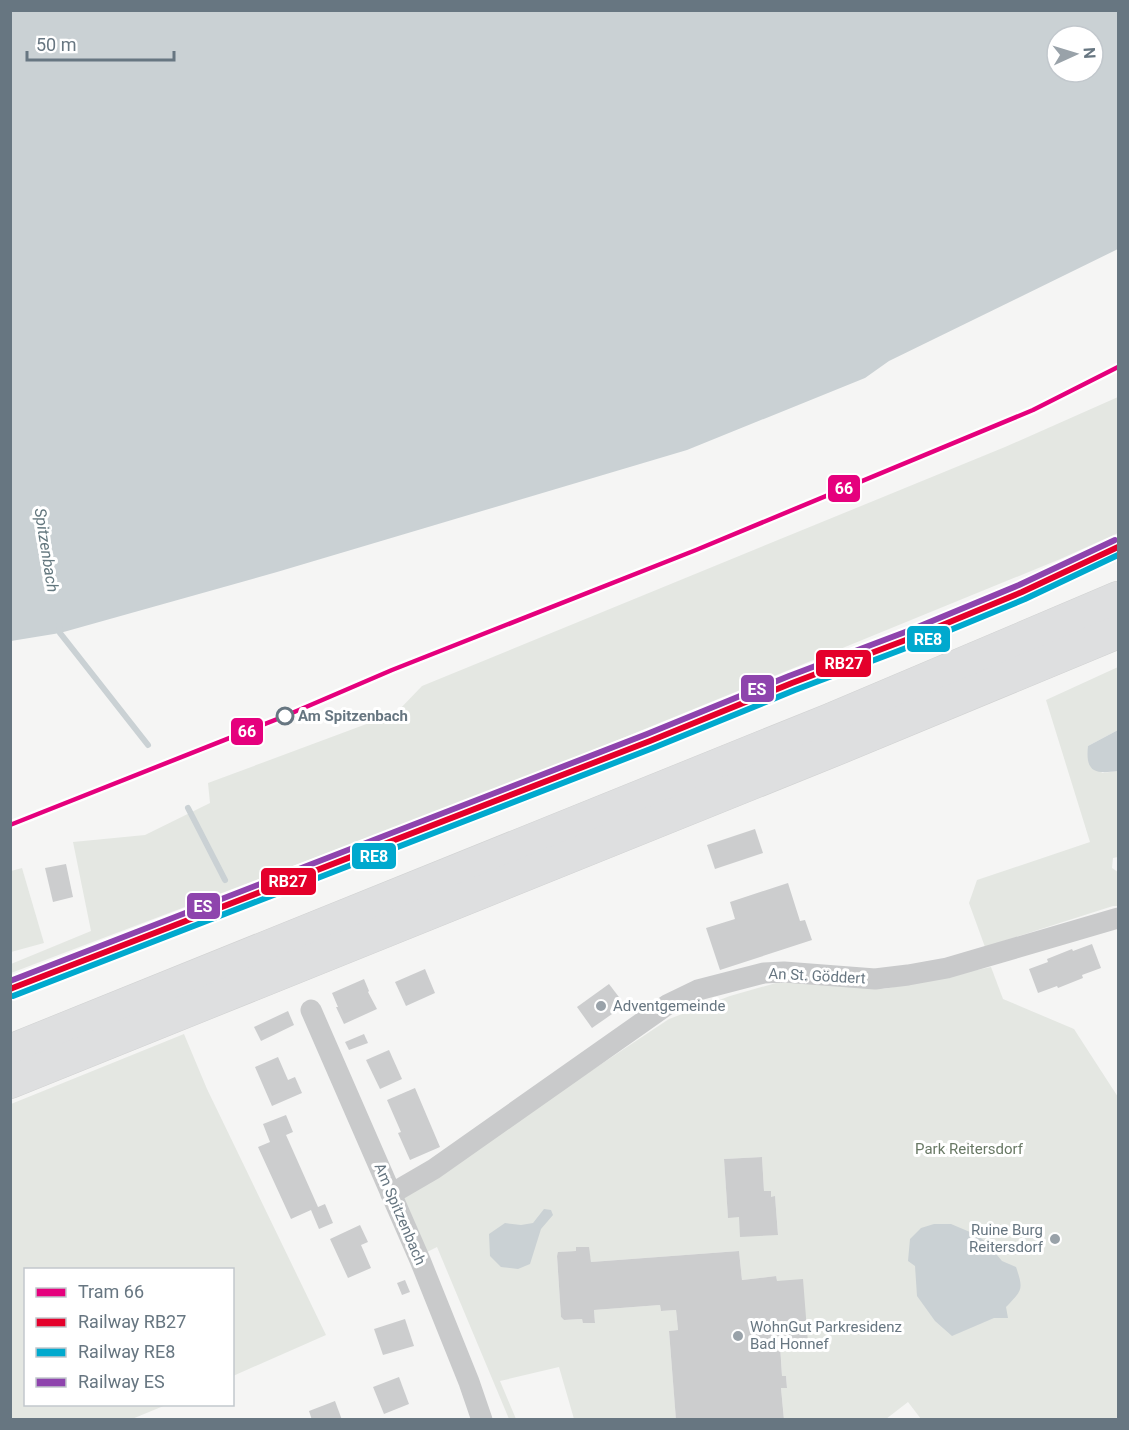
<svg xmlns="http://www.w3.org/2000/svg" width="1129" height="1430" font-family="Roboto,sans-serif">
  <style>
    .green { fill: #e4e7e2; fill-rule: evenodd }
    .water { fill: #cad1d4; fill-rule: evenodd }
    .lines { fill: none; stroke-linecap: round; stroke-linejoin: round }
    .stream { stroke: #cad1d4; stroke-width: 6 }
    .building { fill: #cccdce }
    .trunk-casing { stroke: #d1d2d2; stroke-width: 34 }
    .minor { stroke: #c9cacb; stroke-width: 21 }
    .trunk { stroke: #dedfe0; stroke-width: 33 }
    .rail-1-casing { stroke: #fff; stroke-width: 10 }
    .rail-2-casing { stroke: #fff; stroke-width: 10 }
    .rail-3-casing { stroke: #fff; stroke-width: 10 }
    .rail-1 { stroke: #e4002b; stroke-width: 6 }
    .rail-2 { stroke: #00a9ce; stroke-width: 6 }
    .rail-3 { stroke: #8e44ad; stroke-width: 6 }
    .tram-1-casing { stroke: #fff; stroke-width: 9 }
    .tram-1 { stroke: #e5007d; stroke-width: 4.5 }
    .stop-dot { fill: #fff; stroke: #677681; stroke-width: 3 }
    .poi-dot { fill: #99a2a9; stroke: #fff; stroke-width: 2 }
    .labels { text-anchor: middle; stroke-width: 6; stroke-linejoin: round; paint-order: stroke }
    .stop-label { font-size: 15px; font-weight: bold; fill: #677681; stroke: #fff; text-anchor: start }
    .street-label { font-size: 15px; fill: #677681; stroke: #fff }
    .poi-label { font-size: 15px; fill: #677681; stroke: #fff; text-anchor: start }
    .park-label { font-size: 15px; fill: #697965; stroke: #fff }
    .water-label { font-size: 16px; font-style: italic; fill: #63777e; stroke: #fff }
    .line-badge { stroke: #fff; stroke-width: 2 }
    .badge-label { font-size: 16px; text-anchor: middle; font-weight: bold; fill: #fff }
  </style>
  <rect width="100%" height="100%" fill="#f5f5f4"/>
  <g class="green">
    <path d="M1118,397V533L1058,560L530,776L11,973V964L91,931L73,842L145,835L210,803L208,783L396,713L422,686L1005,447Z"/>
    <path d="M1118,667V730L1088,746L1102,773L1118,771V857L1113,858L1112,868L1118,872V906H1113L985,947L969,903L977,880L1090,842L1046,700Z"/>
    <path d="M22,868L44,943L11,952V871Z"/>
    <path d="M991,967L1003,999L1074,1029L1118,1097V1419H921L908,1402L886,1419H784L781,1388L787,1387L786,1376H782L776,1276L742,1280L739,1251L591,1262L588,1247H577L576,1251L559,1252L557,1256L561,1317L564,1320L582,1319L584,1323L595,1322L594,1310L660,1305L661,1311L676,1310L678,1330L669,1331L676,1419H574L559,1367L500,1381L516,1419H509L437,1247L423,1254L401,1197L669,1019L730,996L790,979L884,989ZM762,1157L764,1191H771V1197H775L778,1234L739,1217H728L724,1159Z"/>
    <path d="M184,1034L207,1089L326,1335L233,1376L232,1270H26V1404L166,1405L132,1419H11V1104Z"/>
  </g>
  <g class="water">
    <path d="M11,10L1118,11V249L889,361L865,378L687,450L277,572L60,633L11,641ZM1057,36H1093V72H1057Z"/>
    <path d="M1118,730V771C1096,774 1085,773 1088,746Z"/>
    <path d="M544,1209L551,1210L553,1215L541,1229L530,1264L518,1269L501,1267L490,1256L489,1234L505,1223L521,1225L533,1223Z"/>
    <path d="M934,1224H951L977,1235L987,1243L1002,1261L1016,1267C1024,1290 1022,1290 1006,1307L1008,1318H994L952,1336L935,1321L917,1296L915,1266L908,1261L910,1239L921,1228Z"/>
  </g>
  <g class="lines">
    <g class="stream">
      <path d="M59,626L60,633L148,745"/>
      <path d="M188,808L225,880"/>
    </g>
  </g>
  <g class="building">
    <path d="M755,829L763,853L715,869L707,845Z"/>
    <path d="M66,864L73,897L53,902L45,868Z"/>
    <path d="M788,883L800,921L805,920L812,940L720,970L706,928L735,919L730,902Z"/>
    <path d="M1092,944L1101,968L1082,975L1083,978L1058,988L1057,986L1038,993L1029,969L1048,962L1047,959L1072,949L1073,951Z"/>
    <path d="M425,969L435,993L406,1006L395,982Z"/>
    <path d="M364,979L369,991L368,992L377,1009L344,1024L336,1007H338L332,993Z"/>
    <path d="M609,984L625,1005L592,1028L577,1007Z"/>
    <path d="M288,1011L294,1025L261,1041L254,1027Z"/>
    <path d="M364,1034L368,1043L349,1050L345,1042Z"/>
    <path d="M389,1050L402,1079L380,1089L366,1060Z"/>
    <path d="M278,1057L288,1080L295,1077L302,1093L272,1106L255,1067Z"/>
    <path d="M415,1088L440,1147L410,1160L398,1133L401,1132L387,1100Z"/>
    <path d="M286,1115L293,1132L286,1135L318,1207L325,1204L333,1223L319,1229L311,1210L291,1219L258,1147L270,1142L263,1124Z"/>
    <path d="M762,1157L764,1191H771V1197L775,1196L778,1235L740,1237L739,1217L728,1218L724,1159Z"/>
    <path d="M360,1225L368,1242L361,1245L371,1268L348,1278L330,1239Z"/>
    <path d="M576,1247H589L591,1262L739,1251L742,1280L776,1276L777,1281L803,1279L808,1343L780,1345L782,1376H786L787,1388H781L784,1420H676L669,1331L678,1330L676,1310L661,1311L660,1305L594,1310L595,1323H583L582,1319L564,1320L561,1317L557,1256L558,1252L576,1251Z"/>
    <path d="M405,1280L410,1292L402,1295L397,1283Z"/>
    <path d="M405,1319L414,1346L383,1355L374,1329Z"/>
    <path d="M399,1377L409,1404L384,1414L373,1387Z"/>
    <path d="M335,1401L342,1420H312L309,1411Z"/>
  </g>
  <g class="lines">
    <defs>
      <g id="trunk">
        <path d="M10,1051L830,720L1118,598"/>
        <path d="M10,1082L836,749L1118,632"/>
      </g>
    </defs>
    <use href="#trunk" class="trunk-casing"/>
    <g class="minor">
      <path d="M311,1010L420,1260L469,1382L482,1420"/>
      <path d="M391,1194L434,1169L667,1005L698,990L764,973L784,972L875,979L908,975L947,968L1118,918"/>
    </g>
    <use href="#trunk" class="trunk"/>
    <defs>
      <path id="rail-1" d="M10,989L650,741L792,683L911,638L1022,592L1118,547"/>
      <path id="rail-2" d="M13,996L653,748L795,690L914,645L1025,599L1118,555"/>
      <path id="rail-3" d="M10,981L647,734L789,676L908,631L1019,585L1115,540"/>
    </defs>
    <use href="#rail-1" class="rail-1-casing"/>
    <use href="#rail-2" class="rail-2-casing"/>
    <use href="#rail-3" class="rail-3-casing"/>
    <use href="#rail-1" class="rail-1"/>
    <use href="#rail-2" class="rail-2"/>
    <use href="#rail-3" class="rail-3"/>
    <defs>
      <path id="tram-1" d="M10,825L285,716L392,670L696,550L1033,410L1118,367"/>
    </defs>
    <use href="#tram-1" class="tram-1-casing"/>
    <use href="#tram-1" class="tram-1"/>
  </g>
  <circle class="stop-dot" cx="285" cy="716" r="8"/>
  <g class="poi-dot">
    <circle cx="601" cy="1006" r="6"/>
    <circle cx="1055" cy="1239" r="6"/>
    <circle cx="738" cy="1336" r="6"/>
  </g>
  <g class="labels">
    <g class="stop-label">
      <text x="298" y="721">Am Spitzenbach</text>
    </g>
    <g class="street-label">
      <text transform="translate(817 976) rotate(3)" y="5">An St. Göddert</text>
      <text transform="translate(400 1214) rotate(67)" y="5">Am Spitzenbach</text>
    </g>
    <g class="poi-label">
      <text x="613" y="1011">Adventgemeinde</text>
      <text x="1043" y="1235" text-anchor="end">Ruine Burg<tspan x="1043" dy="17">Reitersdorf</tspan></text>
      <text x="750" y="1332">WohnGut Parkresidenz<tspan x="750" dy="17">Bad Honnef</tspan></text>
    </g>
    <g class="park-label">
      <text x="969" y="1154">Park Reitersdorf</text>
    </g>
    <g class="water-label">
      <text transform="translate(47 550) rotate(81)" y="6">Spitzenbach</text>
    </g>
  </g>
  <g class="line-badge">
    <rect x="827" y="474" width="34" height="29" rx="6" fill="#e5007d"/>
    <rect x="906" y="625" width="45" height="28" rx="6" fill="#00a9ce"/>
    <rect x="815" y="649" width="57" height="29" rx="6" fill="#e4002b"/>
    <rect x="740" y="674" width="35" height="29" rx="6" fill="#8e44ad"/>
    <rect x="230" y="717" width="34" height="29" rx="6" fill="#e5007d"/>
    <rect x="351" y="842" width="46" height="28" rx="6" fill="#00a9ce"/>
    <rect x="260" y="867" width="57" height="29" rx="6" fill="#e4002b"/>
    <rect x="186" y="892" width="35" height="28" rx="6" fill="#8e44ad"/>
  </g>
  <g class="badge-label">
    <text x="844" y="494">66</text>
    <text x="928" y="645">RE8</text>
    <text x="844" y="669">RB27</text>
    <text x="757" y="695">ES</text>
    <text x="247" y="737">66</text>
    <text x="374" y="862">RE8</text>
    <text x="288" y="887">RB27</text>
    <text x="203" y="912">ES</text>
  </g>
  <rect width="1129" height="1430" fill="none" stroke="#677681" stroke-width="24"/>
  <rect x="24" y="1268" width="210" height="138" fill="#ffffff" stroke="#c2c8cd" stroke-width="1.5"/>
  <rect x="36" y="1288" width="30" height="9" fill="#e5007d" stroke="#c2c8cd" stroke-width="1.5"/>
  <text x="78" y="1298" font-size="18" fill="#677681">Tram 66</text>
  <rect x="36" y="1318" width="30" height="9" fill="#e4002b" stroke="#c2c8cd" stroke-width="1.5"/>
  <text x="78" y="1328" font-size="18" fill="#677681">Railway RB27</text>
  <rect x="36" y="1348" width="30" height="9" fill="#00a9ce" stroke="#c2c8cd" stroke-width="1.5"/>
  <text x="78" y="1358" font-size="18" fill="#677681">Railway RE8</text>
  <rect x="36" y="1378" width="30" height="9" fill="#8e44ad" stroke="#c2c8cd" stroke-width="1.5"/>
  <text x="78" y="1388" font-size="18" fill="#677681">Railway ES</text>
  <g transform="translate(1075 54) rotate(86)"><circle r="28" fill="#ffffff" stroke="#c2c8cd" stroke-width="1.5"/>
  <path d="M0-4.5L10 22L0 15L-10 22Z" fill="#99a2a9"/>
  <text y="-9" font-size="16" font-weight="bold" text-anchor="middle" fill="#677681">N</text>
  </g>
  <path d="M27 51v9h147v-9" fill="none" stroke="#677681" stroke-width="3"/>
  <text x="36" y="51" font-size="18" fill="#677681" stroke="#ffffff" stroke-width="4.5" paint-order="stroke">50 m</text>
</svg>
